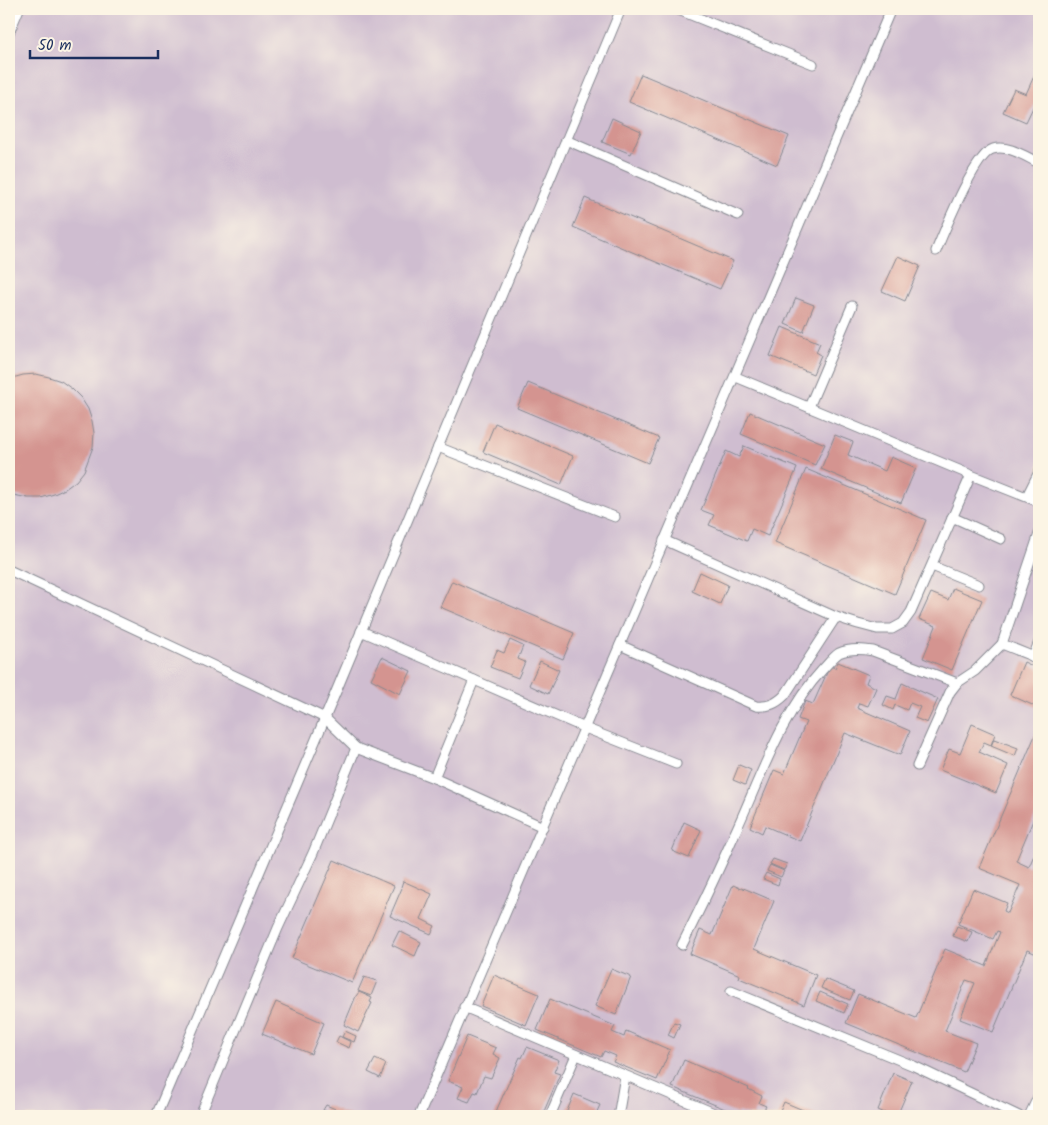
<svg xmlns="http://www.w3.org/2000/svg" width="1048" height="1125" font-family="Kalam,sans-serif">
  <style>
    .industrial { fill: #cfbdd0 }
    .building { fill: #d49490 }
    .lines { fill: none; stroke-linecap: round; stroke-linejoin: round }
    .lane-casing { stroke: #868890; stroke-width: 11 }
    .lane { stroke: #fff; stroke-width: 9 }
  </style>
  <rect width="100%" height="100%" fill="#fcf5e5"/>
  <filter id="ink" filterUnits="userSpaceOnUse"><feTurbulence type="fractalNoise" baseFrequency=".02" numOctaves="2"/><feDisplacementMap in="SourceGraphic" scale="10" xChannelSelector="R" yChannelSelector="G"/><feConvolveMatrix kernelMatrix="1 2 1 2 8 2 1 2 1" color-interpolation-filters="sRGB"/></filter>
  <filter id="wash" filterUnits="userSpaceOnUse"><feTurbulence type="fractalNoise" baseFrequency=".0096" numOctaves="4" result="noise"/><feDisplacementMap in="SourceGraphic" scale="20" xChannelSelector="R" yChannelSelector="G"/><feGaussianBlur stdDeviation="1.12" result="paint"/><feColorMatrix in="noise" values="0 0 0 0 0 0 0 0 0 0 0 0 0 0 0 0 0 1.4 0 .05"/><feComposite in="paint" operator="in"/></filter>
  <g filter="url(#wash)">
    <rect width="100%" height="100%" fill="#f2e0c2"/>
    <rect class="industrial" x="9" y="9" width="1030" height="1107"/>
    <g id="blocks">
      <g class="building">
        <path d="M1039,65V100L1037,99L1026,122L1003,112L1014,89L1026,94Z"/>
        <path d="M641,74L789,136L777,165L629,102Z"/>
        <path d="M612,118L641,131L631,154L602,142Z"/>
        <path d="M585,198L733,261L720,289L573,227Z"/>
        <path d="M898,256L920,266L905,301L882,291Z"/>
        <path d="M796,298L814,305L803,332L785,324Z"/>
        <path d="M782,327L820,343L816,352L821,355L813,374L770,356Z"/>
        <path d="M36,374L49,377L61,381L72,389L81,398L88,409L92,421L94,433L93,447L84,471L76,481L65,489L54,494L41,498H28L9,494V379L23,375Z"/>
        <path d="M528,383L659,438L648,463L517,408Z"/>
        <path d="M750,412L825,444L815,465L741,434Z"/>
        <path d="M495,423L573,456L561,485L483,452Z"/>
        <path d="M835,435L853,442L848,455L885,471L891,457L916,468L901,503L821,469Z"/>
        <path d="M744,446L797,468L768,536L752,529L747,541L709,525L714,515L701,510L726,451L739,457Z"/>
        <path d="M806,469L926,520L895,594L775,543Z"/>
        <path d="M700,572L728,585L720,604L692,591Z"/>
        <path d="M452,581L574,633L563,659L440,607Z"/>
        <path d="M953,588L982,600L952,670L923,658L936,626L919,619L931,593L948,600Z"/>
        <path d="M510,640L523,646L518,659L525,662L518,678L490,667L497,650L504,653Z"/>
        <path d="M382,657L411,671L400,694L371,679Z"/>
        <path d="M540,661L559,670L548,694L529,685Z"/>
        <path d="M838,662L869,675L866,683L876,688L868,706L859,703L857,708L910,731L900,755L845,733L800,841L765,826L762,833L750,827L774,770L784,774L806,722L798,719L805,701L813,704L830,666L835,668Z"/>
        <path d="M1024,662L1039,669V708L1010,695Z"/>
        <path d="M902,683L938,699L927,723L915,718L920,707L910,703L907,710L895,705L893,710L883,705L887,696L896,699Z"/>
        <path d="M972,724L995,734L991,745L984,742L979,752L1008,765L996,793L940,770L949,749L960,753Z"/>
        <path d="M1039,726V806L1016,861L1029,867L1034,855L1039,857V921L1037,926L1039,927V955L1027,950L993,1032L960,1019L975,983L966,980L945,1031L976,1043L964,1072L846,1023L858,994L916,1018L945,949L986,966L1000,932L997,931L993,939L958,924L973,889L1007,903L1004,911L1008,913L1020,885L979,868Z"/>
        <path d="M994,739L1018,748L1015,756L991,746Z"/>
        <path d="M739,765L751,770L745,785L733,780Z"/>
        <path d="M684,822L701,830L689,858L672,851Z"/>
        <path d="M773,859L787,864L784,870L770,864Z"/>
        <path d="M334,860L394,886L352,983L292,958Z"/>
        <path d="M770,865L784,871L781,877L767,871Z"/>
        <path d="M766,873L780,879L778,885L763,879Z"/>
        <path d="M403,881L432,894L421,919L435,926L431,934L390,916L402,888L401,887Z"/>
        <path d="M733,885L740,888L741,887L774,901L754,949L816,975L804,1005L739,978L740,975L690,954L700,930L712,935Z"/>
        <path d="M957,926L972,932L968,942L953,936Z"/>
        <path d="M399,931L421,942L415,956L392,945Z"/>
        <path d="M611,969L631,977L616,1015L595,1006Z"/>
        <path d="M494,975L539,994L526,1025L481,1006Z"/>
        <path d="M364,977L377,981L371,996L358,991Z"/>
        <path d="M825,979L854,991L850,1000L821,988Z"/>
        <path d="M359,992L372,998L370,1002L372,1003L358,1032L344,1025L356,996Z"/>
        <path d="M820,992L848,1004L844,1013L816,1001Z"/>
        <path d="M550,999L615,1026L612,1032L624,1037L626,1031L670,1050L657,1080L613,1062L616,1056L604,1051L601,1057L537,1030Z"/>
        <path d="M276,1002L324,1023L311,1054L262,1034Z"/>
        <path d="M674,1022L680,1024L674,1038L668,1035Z"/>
        <path d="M345,1031L356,1036L354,1042L342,1037Z"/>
        <path d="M339,1036L351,1042L349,1048L336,1042Z"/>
        <path d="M467,1036L496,1048L493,1054L500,1058L491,1078L484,1076L477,1093L474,1092L469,1102L458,1098L463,1087L448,1081Z"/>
        <path d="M527,1047L559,1060L554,1072L560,1074L542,1116H494L520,1057L522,1058Z"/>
        <path d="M375,1059L386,1064L380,1078L368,1072Z"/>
        <path d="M684,1060L749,1088L748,1089L762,1096L759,1103L766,1106L762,1113L755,1110L753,1116L738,1112L737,1114L672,1087Z"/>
        <path d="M893,1073L912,1081L897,1116H892L878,1110Z"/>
        <path d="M574,1094L600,1105L595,1116H565Z"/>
        <path d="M784,1102L817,1116H778Z"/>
        <path d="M326,1105L340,1111L337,1116L323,1110Z"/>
        <path d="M341,1112L352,1116H339Z"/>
      </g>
    </g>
  </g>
  <g filter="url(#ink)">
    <use href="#blocks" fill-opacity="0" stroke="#868890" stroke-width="1"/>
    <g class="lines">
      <defs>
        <g id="lane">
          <path d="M676,9L813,64"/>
          <path d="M9,33L19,9"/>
          <path d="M566,140L738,215"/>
          <path d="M936,251C944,232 975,154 993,149C1007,144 1026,157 1039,163"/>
          <path d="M736,377L971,475L1039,502"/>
          <path d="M809,407L852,306"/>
          <path d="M438,447L615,517"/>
          <path d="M1027,496L1039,472"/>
          <path d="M952,517L1001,539"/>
          <path d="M1039,534L1002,644L1039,659"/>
          <path d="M664,540L836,617L858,624L877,629H892L903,623L911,612L971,475"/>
          <path d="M932,566L979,585"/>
          <path d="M9,570L325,718L356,748L434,778L543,827"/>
          <path d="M361,631L585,728L676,764"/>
          <path d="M620,645L756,706C768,707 776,704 785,695L836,617"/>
          <path d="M1033,657L1039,642"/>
          <path d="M917,766L950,692L957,683L975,671L1002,644"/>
          <path d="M434,778L474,680"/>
          <path d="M682,945C700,909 718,872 734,835C760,779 781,714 823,669C828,664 833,657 839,653C850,648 862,649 873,651L957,683"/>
          <path d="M731,991L914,1066L1019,1116"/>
          <path d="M464,1007L721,1116"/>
          <path d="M156,1116L325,718L621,9"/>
          <path d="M200,1116L278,928L313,853L356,748"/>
          <path d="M419,1116L891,9"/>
          <path d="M550,1116L576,1055"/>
          <path d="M620,1116L619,1111L625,1076"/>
          <path d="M1029,1116L1039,1095"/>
        </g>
      </defs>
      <use href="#lane" class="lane-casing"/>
      <use href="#lane" class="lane"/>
    </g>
  </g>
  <rect width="1048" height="1125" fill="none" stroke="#fcf5e5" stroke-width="30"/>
  <path d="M30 50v8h128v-8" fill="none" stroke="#1b2f5e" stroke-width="2.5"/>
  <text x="38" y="50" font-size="15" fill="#1b2f5e" stroke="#fcf5e5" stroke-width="4" paint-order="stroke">50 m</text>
</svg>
